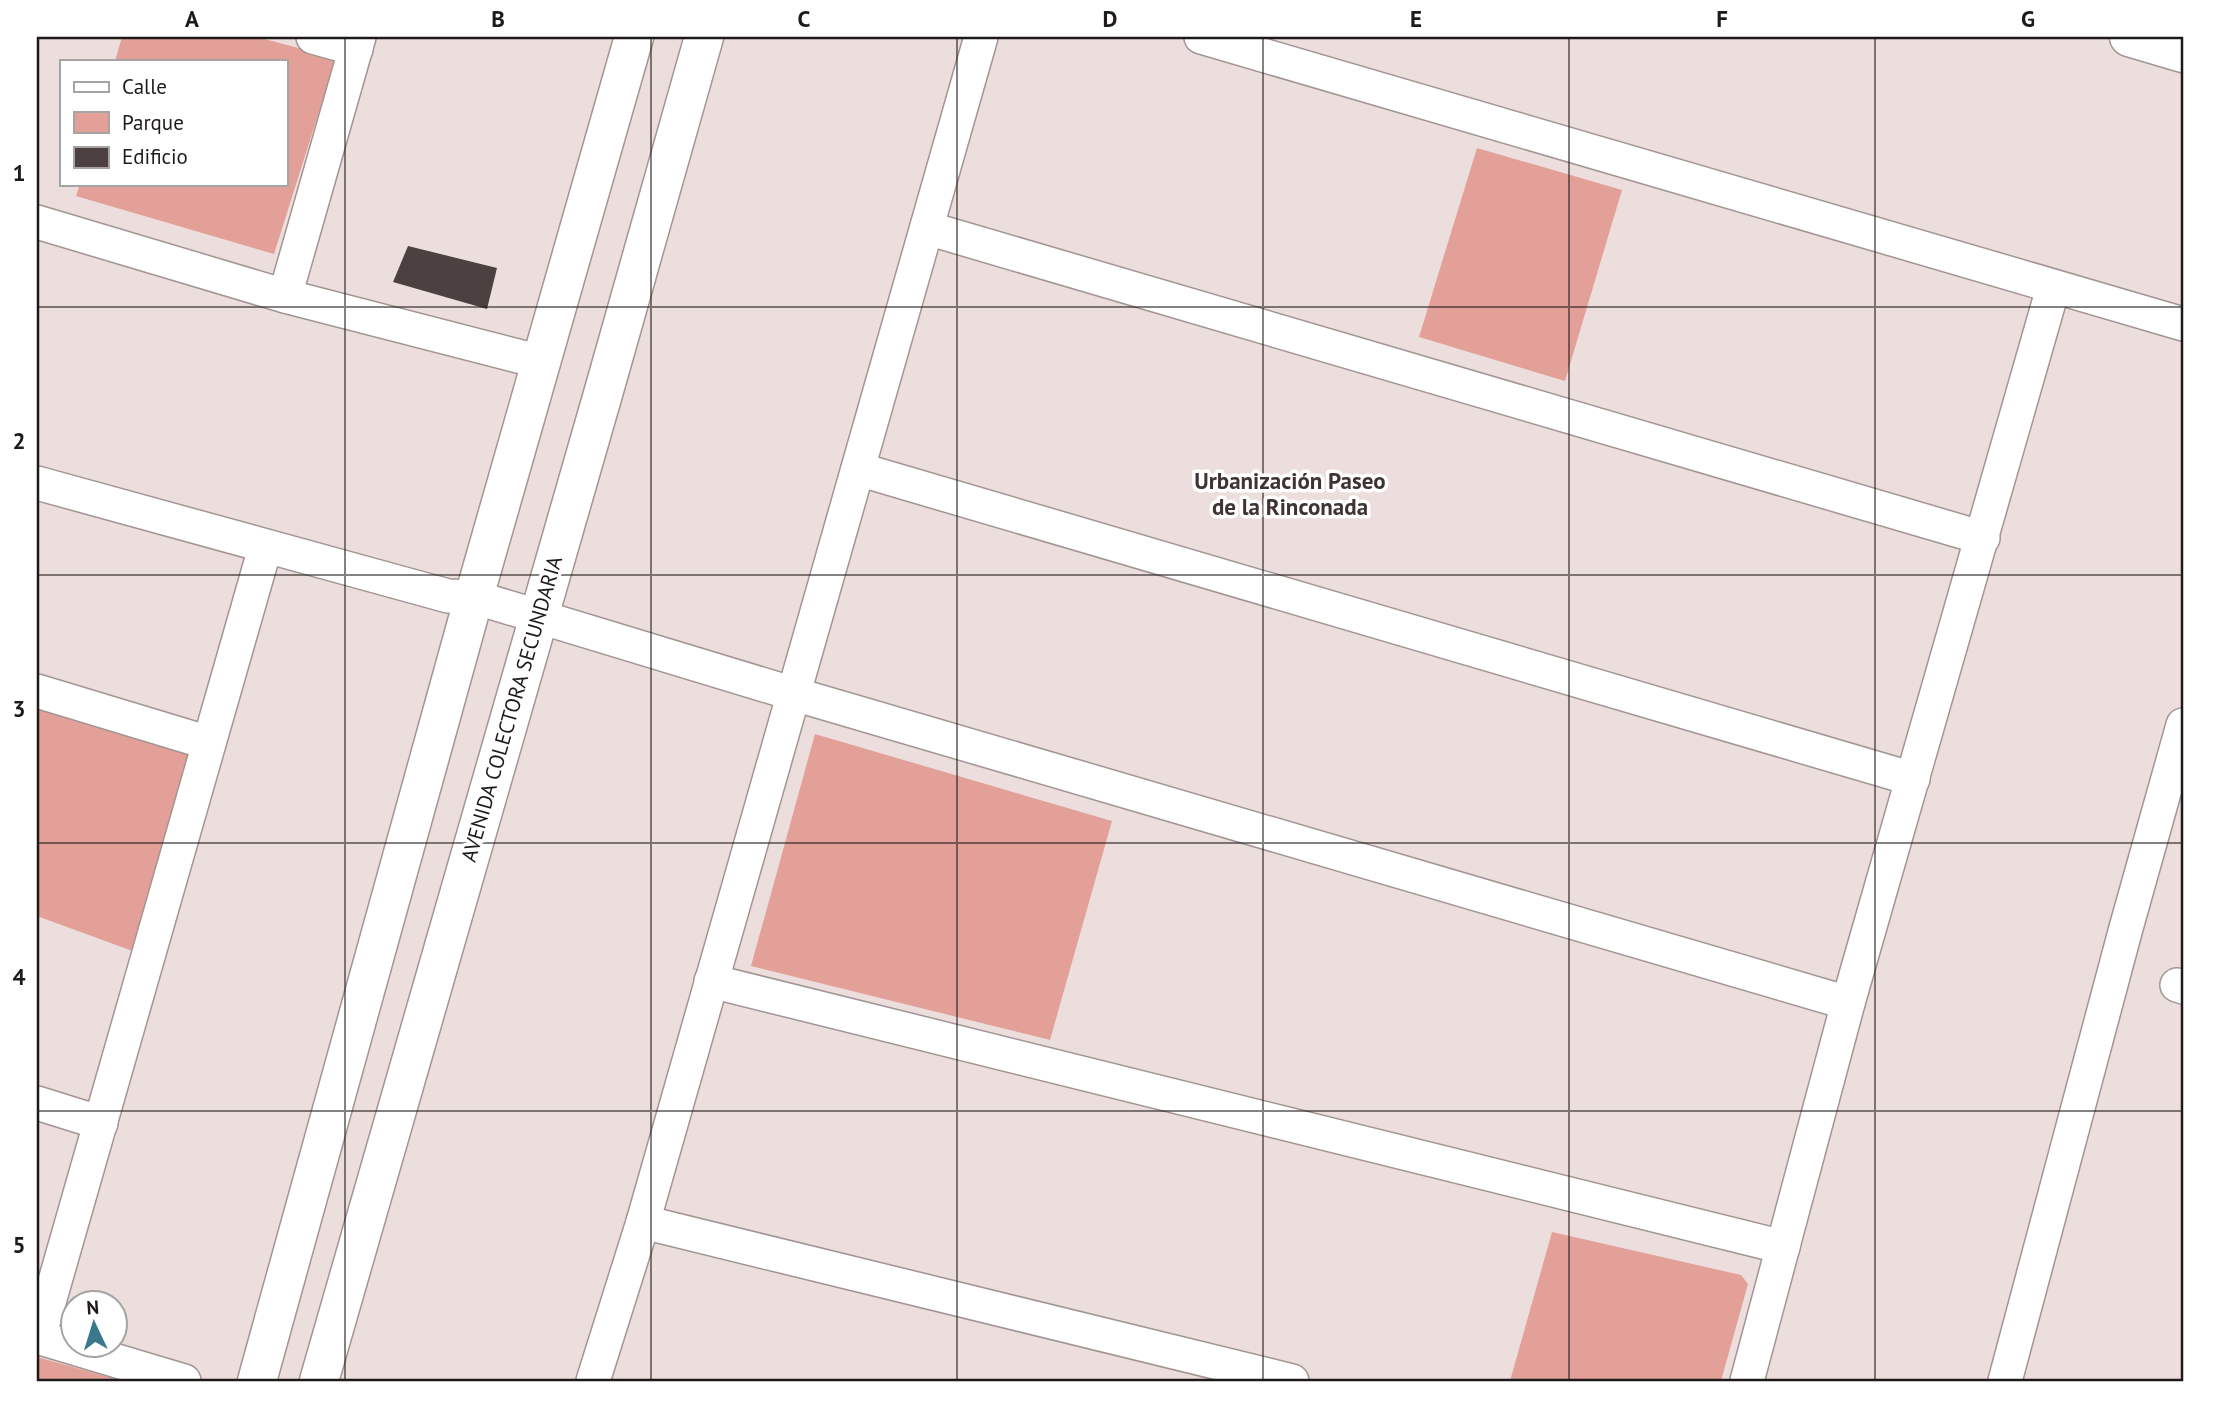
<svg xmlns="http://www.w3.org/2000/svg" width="2220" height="1418" font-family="'PT Sans',sans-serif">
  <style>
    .green { fill: #e3a098 }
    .building { fill: #4c4140 }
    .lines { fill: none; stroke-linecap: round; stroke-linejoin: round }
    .minor-casing { stroke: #a29594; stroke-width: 36 }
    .tertiary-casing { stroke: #a29594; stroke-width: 41 }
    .minor { stroke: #fff; stroke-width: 33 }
    .tertiary { stroke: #fff; stroke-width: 38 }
    .grid { fill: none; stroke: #1f1a1a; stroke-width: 2; stroke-opacity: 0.55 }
    .labels { text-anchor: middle; stroke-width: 7; stroke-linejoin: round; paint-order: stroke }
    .street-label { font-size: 21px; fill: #1f1a1a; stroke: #fff }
    .neighbourhood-label { font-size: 23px; font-weight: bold; fill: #3e3432; stroke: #fff }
    .neatline { fill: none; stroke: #1f1a1a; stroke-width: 2.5 }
    .grid-label { font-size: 23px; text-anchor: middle; font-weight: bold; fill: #1f1a1a }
  </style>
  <rect width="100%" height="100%" fill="#ecdedc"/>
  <g class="green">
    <path d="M122,37H257L336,58L274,254L76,196L80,184H285V61H115Z"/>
    <path d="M1477,148L1622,190L1565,381L1419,337Z"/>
    <path d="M37,701L196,748L138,953L37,916Z"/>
    <path d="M815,734L1112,821L1050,1040L751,966Z"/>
    <path d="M1552,1232L1741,1275L1748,1284L1721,1381H1510Z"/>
    <path d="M37,1357L123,1381H37Z"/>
  </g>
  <path class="building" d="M408,246L497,268L487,309L393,282Z"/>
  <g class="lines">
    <defs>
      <g id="minor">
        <path d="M313,37L356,49"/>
        <path d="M1201,37L2183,324"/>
        <path d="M37,222L285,296L541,362"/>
        <path d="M927,228L1983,538"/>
        <path d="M285,296L359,37"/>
        <path d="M858,469L1913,779"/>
        <path d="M37,483L448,596L474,597L794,694L1848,1003"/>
        <path d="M37,691L209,743"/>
        <path d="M711,981L1783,1247"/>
        <path d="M2177,985L2183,987"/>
        <path d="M37,1103L101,1123"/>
        <path d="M643,1222L1292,1381"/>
        <path d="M37,1337L184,1381"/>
        <path d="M39,1337L265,548"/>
        <path d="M593,1381L643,1222L981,37"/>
        <path d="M1747,1381L1848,1003L2053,288"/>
        <path d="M2005,1381L2126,928L2183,725"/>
      </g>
      <g id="tertiary">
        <path d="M2129,37L2183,53"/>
        <path d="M257,1381L474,597L634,37"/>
        <path d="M319,1381L605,387L704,37"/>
      </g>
    </defs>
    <use href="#minor" class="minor-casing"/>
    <use href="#tertiary" class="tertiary-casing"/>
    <use href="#minor" class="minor"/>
    <use href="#tertiary" class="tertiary"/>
  </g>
  <path class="grid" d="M345,37V1381M651,37V1381M957,37V1381M1263,37V1381M1569,37V1381M1875,37V1381M37,307H2183M37,575H2183M37,843H2183M37,1111H2183"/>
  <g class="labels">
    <g class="street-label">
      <text transform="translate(512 709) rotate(-74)" y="7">AVENIDA COLECTORA SECUNDARIA</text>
    </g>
    <g class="neighbourhood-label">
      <text x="1290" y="489">Urbanización Paseo<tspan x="1290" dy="26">de la Rinconada</tspan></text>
    </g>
  </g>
  <rect width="2220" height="1418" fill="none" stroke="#ffffff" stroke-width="77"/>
  <rect x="60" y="60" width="228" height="126" fill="#ffffff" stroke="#a5a3a3" stroke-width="2"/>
  <rect x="74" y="82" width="35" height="10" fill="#ffffff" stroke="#a5a3a3" stroke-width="2"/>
  <text x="122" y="94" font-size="21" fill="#1f1a1a">Calle</text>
  <rect x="74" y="112" width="35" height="21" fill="#e3a098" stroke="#a5a3a3" stroke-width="2"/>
  <text x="122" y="130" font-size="21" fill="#1f1a1a">Parque</text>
  <rect x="74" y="147" width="35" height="21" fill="#4c4140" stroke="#a5a3a3" stroke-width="2"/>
  <text x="122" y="164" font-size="21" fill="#1f1a1a">Edificio</text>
  <g transform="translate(94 1324) rotate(356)"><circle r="33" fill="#ffffff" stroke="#a5a3a3" stroke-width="2"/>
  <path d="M0-5L12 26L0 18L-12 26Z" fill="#39788d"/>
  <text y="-10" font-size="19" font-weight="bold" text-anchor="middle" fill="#1f1a1a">N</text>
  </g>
  <rect x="38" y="38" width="2144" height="1342" class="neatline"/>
  <g class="grid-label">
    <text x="192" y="27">A</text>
    <text x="498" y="27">B</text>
    <text x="804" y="27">C</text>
    <text x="1110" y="27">D</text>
    <text x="1416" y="27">E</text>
    <text x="1722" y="27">F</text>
    <text x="2028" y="27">G</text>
    <text x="19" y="181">1</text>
    <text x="19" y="449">2</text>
    <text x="19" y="717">3</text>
    <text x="19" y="985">4</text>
    <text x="19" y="1253">5</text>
  </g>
</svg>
